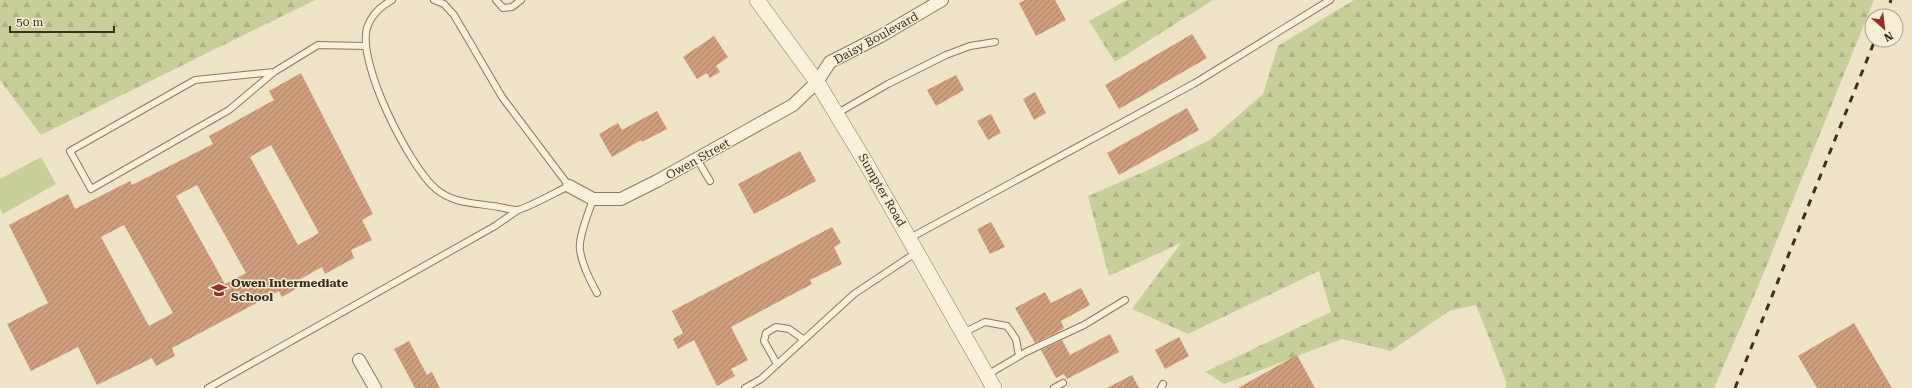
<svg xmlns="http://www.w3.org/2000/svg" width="1912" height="388" font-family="'Roboto Serif',serif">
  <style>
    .forest { fill: url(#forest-firs) }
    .park { fill: #c9cf9b }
    .building { fill: url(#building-hatch); fill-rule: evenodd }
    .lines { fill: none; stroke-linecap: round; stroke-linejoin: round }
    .service-casing { stroke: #8d765c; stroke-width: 8 }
    .minor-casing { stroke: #8d765c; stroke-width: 14 }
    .tertiary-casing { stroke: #8d765c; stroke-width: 16 }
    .service { stroke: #faf1dc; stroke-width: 6 }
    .minor { stroke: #faf1dc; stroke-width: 12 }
    .tertiary { stroke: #faf1dc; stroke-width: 15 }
    .rail { stroke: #3d2e20; stroke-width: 3; stroke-dasharray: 7 7; stroke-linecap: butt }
    .labels { text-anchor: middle; stroke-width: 3; stroke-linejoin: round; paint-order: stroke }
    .street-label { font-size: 12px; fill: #3d2e20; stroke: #f7eed8 }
    .poi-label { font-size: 12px; font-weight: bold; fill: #3d2e20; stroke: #f7eed8; text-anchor: start }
  </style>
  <defs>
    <pattern id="forest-firs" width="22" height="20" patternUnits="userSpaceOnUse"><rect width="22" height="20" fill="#c9cf9b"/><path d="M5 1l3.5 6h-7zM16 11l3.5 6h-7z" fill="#aeb285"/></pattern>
    <pattern id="building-hatch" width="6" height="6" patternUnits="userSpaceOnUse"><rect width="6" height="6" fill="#cf9f7d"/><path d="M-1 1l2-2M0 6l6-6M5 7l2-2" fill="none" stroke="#a98266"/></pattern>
  </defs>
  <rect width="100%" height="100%" fill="#f0e4c8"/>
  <g class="forest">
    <path d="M0,0H315L41,135L0,80Z"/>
    <path d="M1127,0H1213L1115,62L1089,21Z"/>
    <path d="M1354,0H1874L1758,287L1714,388H1506V381L1476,305L1449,311L1391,351L1342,339L1224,384L1205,372L1331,312L1319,271L1188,334L1132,309L1181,243L1109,276L1088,196L1146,171L1210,140L1263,94L1278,46Z"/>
  </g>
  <path class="park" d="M41,157L56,184L3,214L0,209V179Z"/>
  <g class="building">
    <path d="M1025,0H1055L1066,20L1036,36L1019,3Z"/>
    <path d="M1192,34L1207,58L1119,109L1105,85Z"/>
    <path d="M714,36L728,57L716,66L720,72L710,78L707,73L697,79L683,57Z"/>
    <path d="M301,73L373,214L362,220L372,240L351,250L354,258L325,274L322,267L297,281L299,287L282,297L279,291L172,348L175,356L156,366L152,358L97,385L78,347L31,371L7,324L48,303L9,225L68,194L75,209L130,181L132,185L213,144L209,136L274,100L269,91ZM271,145L319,233L298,245L250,157ZM197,185L246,273L225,284L176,196ZM124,225L173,313L149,326L101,237Z"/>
    <path d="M956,75L964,90L936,106L927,90Z"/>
    <path d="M1035,92L1046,113L1034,120L1023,99Z"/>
    <path d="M1187,108L1199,130L1119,175L1107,153Z"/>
    <path d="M657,111L667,129L642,142L641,140L612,157L599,134L618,123L622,130Z"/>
    <path d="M991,114L1001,133L988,140L977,121Z"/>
    <path d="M800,151L816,181L754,214L738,184Z"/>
    <path d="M991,222L1005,247L990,254L977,229Z"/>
    <path d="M832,227L841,243L834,247L842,264L810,280L812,284L731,327L748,360L731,369L735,376L717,386L694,340L678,349L673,339L683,333L672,311Z"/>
    <path d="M1081,288L1090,305L1061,321L1064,328L1058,332L1035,343L1015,308L1045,292L1051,303Z"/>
    <path d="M1854,323L1892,388H1817L1798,356Z"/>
    <path d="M1110,334L1119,352L1067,379L1064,374L1056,378L1041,350L1062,340L1070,355Z"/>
    <path d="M1179,337L1189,356L1165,369L1155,350Z"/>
    <path d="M409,341L427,375L432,372L440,388H415L394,349Z"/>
    <path d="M1297,355L1315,388H1238Z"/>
    <path d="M1132,375L1139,388H1107Z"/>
  </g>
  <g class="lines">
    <defs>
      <g id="service">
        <path d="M392,0C381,6 371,15 367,28C357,63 409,166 436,189C453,204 478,203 499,207C505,208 511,210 517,210C524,210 560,190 569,186L502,97L454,15L444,4L434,0"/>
        <path d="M496,0L503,8L512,7L521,0"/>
        <path d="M274,72L195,80L70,151L91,189L229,110L274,72L318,45L365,46"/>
        <path d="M836,114L888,84L946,55L970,46L995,42"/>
        <path d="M697,159L710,181"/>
        <path d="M593,199C589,212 578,237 580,250C582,265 590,280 597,293"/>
        <path d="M910,238L1195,83L1330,0"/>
        <path d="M963,333L985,322L1007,326L1016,339L1019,356"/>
        <path d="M777,364L764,341L766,333L776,327L789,329L803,339"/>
        <path d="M987,375L1026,352L1084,325L1125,300"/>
        <path d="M208,388L495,226L518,210"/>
        <path d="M745,388L761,379L854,294L917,252"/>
        <path d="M1054,388L1063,383"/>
        <path d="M1161,388L1163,384"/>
      </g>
      <g id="minor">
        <path d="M569,186L593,199H621L657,181L793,105L817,82L830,62L881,36L942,0"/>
        <path d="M359,360L375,388"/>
      </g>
      <path id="tertiary" d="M757,0L817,82L866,163L994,388"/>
    </defs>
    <use href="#service" class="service-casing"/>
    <use href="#minor" class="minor-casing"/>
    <use href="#tertiary" class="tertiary-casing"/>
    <use href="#service" class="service"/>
    <use href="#minor" class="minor"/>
    <use href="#tertiary" class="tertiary"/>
    <g class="rail">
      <path d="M1885,16L1891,0"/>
      <path d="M1735,388L1875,40"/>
    </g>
  </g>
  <defs>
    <symbol id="school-bare" viewBox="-9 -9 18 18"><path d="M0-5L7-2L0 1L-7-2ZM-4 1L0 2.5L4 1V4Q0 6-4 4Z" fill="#9e2a2b" stroke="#f7eed8" stroke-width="2.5" paint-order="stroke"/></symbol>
  </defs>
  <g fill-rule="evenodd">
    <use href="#school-bare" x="208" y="279" width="22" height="22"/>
  </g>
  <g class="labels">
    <g class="street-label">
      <text transform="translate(876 38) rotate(-29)" y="4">Daisy Boulevard</text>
      <text transform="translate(698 159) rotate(-29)" y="4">Owen Street</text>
      <text transform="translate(882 190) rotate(60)" y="4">Sumpter Road</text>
    </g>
    <g class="poi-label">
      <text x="231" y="287">Owen Intermediate<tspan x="231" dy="14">School</tspan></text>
    </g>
  </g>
  <g transform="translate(1884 28) rotate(152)"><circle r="19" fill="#f7eed8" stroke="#ada18e"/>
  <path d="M0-3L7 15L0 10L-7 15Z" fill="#9e2a2b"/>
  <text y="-6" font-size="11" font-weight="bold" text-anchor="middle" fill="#3d2e20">N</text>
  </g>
  <path d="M10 26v6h104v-6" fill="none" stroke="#3d2e20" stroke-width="2"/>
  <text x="16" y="26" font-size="12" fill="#3d2e20" stroke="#f7eed8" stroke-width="3" paint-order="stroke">50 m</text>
</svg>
